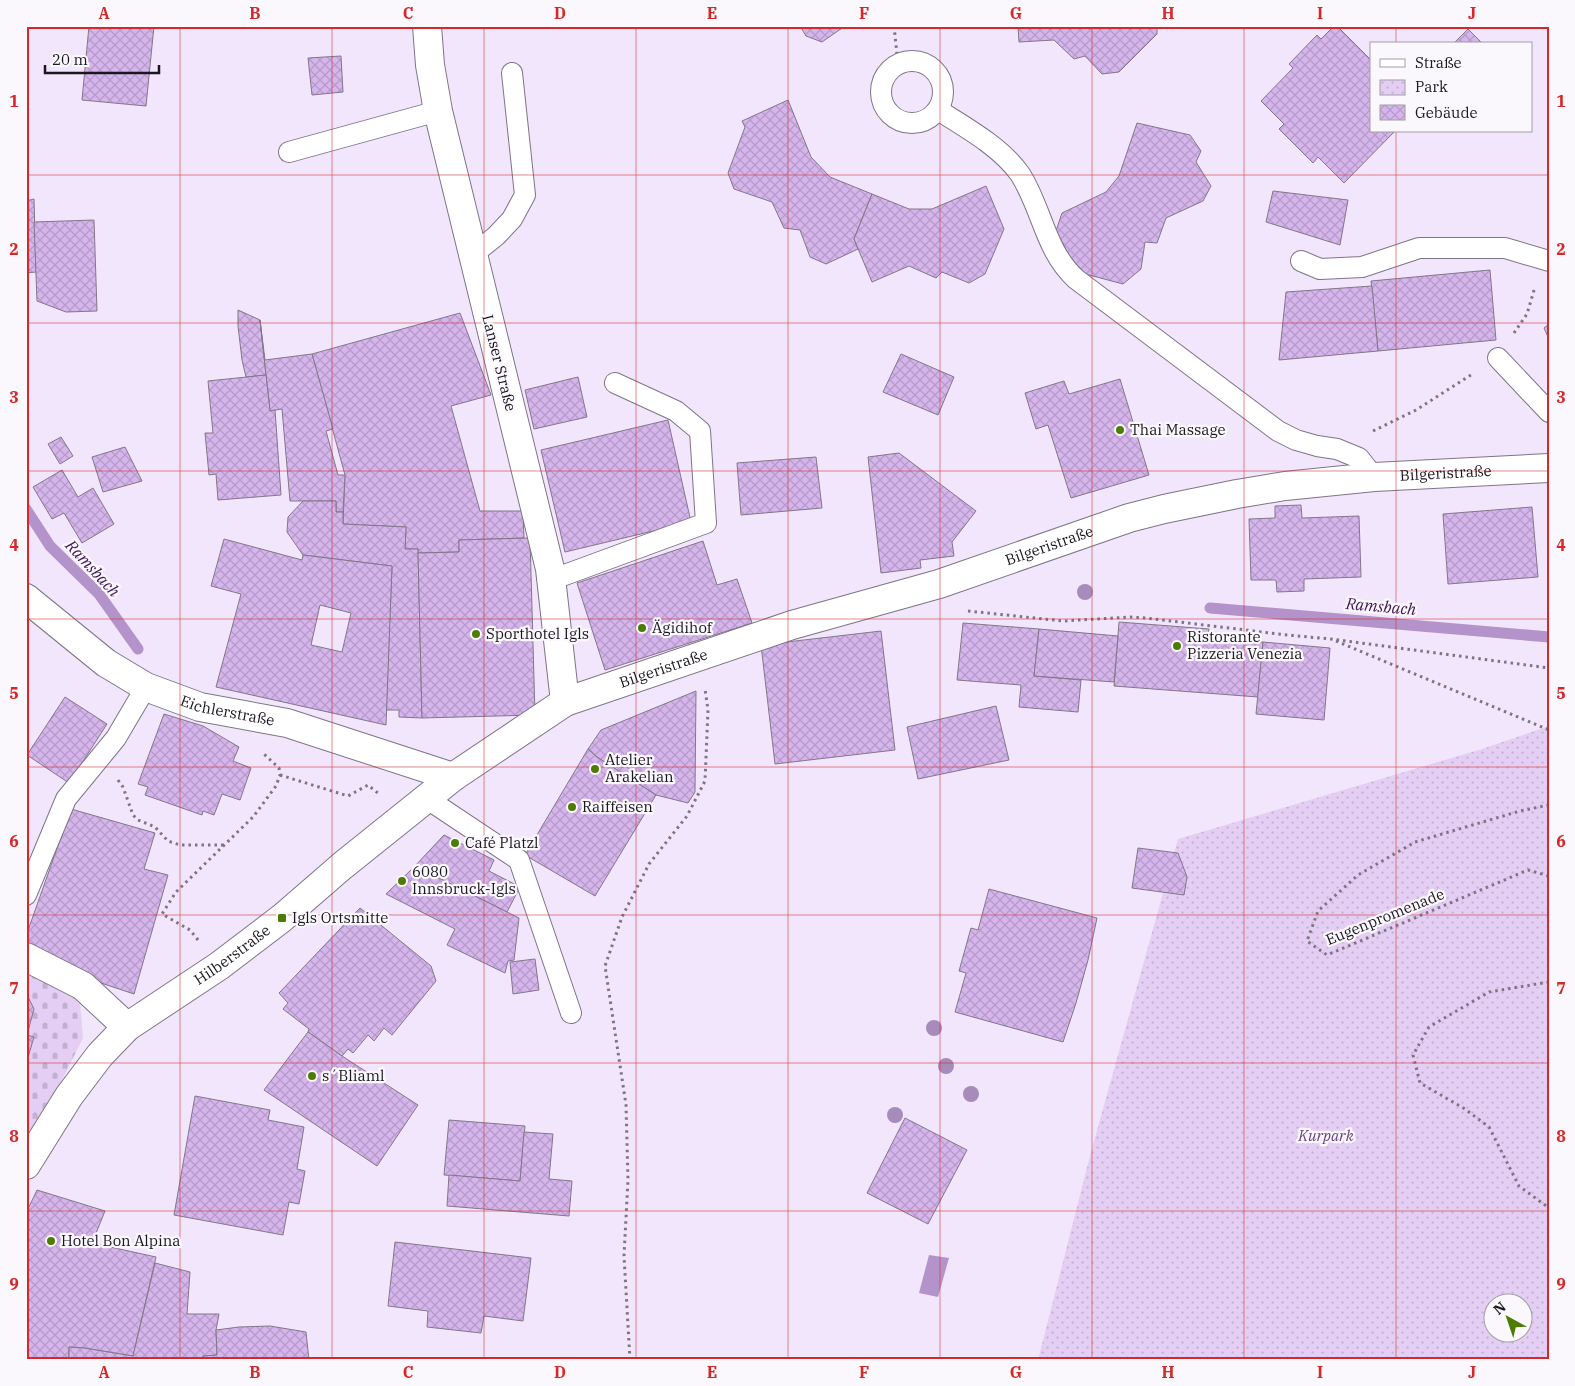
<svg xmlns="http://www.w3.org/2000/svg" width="1575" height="1386" font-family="'IBM Plex Serif',serif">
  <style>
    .cemetery { fill: url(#cemetery-stones) }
    .park { fill: url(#park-dots); fill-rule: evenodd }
    .water { fill: #b393c9 }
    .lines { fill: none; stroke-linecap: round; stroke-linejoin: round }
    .stream { stroke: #b393c9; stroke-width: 11 }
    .building { fill: url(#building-cross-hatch); stroke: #82778a; fill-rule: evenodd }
    .lane-casing { stroke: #7f7487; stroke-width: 22 }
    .street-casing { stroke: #7f7487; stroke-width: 30 }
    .secondary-casing { stroke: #7f7487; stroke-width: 30 }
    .path { stroke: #7d7583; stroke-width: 3; stroke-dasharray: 2.5 4; stroke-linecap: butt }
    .lane { stroke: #fff; stroke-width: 20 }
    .street { stroke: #fff; stroke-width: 28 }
    .secondary { stroke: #fff; stroke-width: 28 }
    .tree { fill: #a78bba }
    .grid { fill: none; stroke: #d62828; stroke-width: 1; stroke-opacity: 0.55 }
    .poi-dot { fill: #4d7c05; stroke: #faf8fc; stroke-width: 2 }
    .labels { text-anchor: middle; stroke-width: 4.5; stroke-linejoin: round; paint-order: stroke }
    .street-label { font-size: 15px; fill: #1c171f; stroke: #faf8fc }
    .poi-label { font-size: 15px; fill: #1c171f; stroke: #faf8fc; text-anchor: start }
    .park-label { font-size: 15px; font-style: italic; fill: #6a4184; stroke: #faf8fc }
    .water-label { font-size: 16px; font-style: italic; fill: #3e1454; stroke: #faf8fc }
    .neatline { fill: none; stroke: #d62828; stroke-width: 2 }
    .grid-label { font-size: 16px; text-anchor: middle; font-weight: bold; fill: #d62828 }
  </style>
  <defs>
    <pattern id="cemetery-stones" width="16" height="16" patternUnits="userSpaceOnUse" patternTransform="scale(1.25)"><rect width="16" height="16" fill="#e4cef3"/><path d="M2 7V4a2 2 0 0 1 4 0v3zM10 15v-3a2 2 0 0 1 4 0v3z" fill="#c3b0d0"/></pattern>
    <pattern id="park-dots" width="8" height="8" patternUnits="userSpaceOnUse" patternTransform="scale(1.25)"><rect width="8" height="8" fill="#e4cef3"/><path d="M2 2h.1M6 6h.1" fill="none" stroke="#c3b0d0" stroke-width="1.8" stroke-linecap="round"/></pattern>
    <pattern id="building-cross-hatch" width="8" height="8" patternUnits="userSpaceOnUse" patternTransform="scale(1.25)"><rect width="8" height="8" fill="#d5b5ec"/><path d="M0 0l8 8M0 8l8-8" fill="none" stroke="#b69bca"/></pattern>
  </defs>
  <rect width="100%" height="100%" fill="#f2e6fc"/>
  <path class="cemetery" d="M26,970L80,1002L83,1038L52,1100L26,1137V1064L34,1037L27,1035L34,1009L26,993Z"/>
  <path class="park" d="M1549,726V1360H1038L1091,1152L1178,839L1482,749ZM1492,1304H1522V1334H1492Z"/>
  <path class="water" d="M929,1255L949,1258L938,1297L919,1293Z"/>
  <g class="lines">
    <g class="stream">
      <path d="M26,509L50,546L99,594L138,649"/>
      <path d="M1210,608L1549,637"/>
    </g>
  </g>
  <g class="building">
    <path d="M89,26H154L146,106L82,100Z"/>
    <path d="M800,26H845L822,42L806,36Z"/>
    <path d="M1018,26H1157V34L1119,72L1102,74L1085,56L1074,59L1054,40L1019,42Z"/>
    <path d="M1334,26H1337L1371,60V131H1395L1344,183L1318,157L1313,163L1279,129L1284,124L1261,101L1293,68L1289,64L1317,35L1321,39Z"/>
    <path d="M1468,29L1483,44H1453Z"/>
    <path d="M341,56L343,92L312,95L308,58Z"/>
    <path d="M788,100L811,157L830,177L872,194L854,239L858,249L826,264L810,257L800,230L784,228L772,202L734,189L728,173L745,127L742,121Z"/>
    <path d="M1137,123L1190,135L1201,151L1196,162L1211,186L1203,201L1166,218L1157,243L1145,242L1141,269L1123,284L1078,272L1056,231L1062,213L1106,192L1119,176Z"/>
    <path d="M986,186L1004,229L985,274L969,283L942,272L936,278L909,266L872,282L854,239L872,194L909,209H932Z"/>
    <path d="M1273,191L1348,200L1340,245L1266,222Z"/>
    <path d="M34,199L36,272L26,273V201Z"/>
    <path d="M94,220L97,311L66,312L37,301L34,222Z"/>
    <path d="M1490,270L1496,340L1378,351L1371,281Z"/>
    <path d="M1372,286L1378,351L1279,360L1286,292Z"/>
    <path d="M238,310L260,320L266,375L246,377L242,360L238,326Z"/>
    <path d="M460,313L491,395L451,406L480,511H523L524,538L459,540V552L418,553V549H405L406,527L343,524L345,475L312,354Z"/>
    <path d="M260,320L265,360L312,354L333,429L326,431L338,475H345L343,512H336V501H290L282,409L270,411Z"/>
    <path d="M1549,324V339L1544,328Z"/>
    <path d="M901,354L954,377L938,415L883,392Z"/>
    <path d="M266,375L270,411L275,410L281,495L218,500L216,474L209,475L205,433H213L208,381Z"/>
    <path d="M578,377L587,417L534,429L525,390Z"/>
    <path d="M1120,379L1149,475L1071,498L1048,425L1036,429L1025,393L1064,381L1069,394Z"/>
    <path d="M668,420L691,522L565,552L541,450Z"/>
    <path d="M61,437L73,456L60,464L48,444Z"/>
    <path d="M125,447L142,481L103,492L92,457Z"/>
    <path d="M899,453L976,511L952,542L954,556L920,560L921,568L881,573L868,457Z"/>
    <path d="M816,457L822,508L741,515L737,463Z"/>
    <path d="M62,470L78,497L93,488L114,524L82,543L64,513L52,519L33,487Z"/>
    <path d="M303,501H336V512H343V524L406,527L405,549H418L422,718L399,717V710H386L392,566L303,555L287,532L288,517Z"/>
    <path d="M1301,505L1302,518L1359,516L1361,577L1304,579V591L1277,592L1276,580H1251L1249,519L1275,518V506Z"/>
    <path d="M1532,507L1538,577L1448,584L1443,514Z"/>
    <path d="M530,538L535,715L422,718L418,553L459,552V540Z"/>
    <path d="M224,539L302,560L303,555L392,566L386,725L216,687L241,594L211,586ZM320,605L351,613L342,652L311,645Z"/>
    <path d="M703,541L717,585L737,579L752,623L605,670L577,583Z"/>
    <path d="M1119,622L1209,629L1208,638L1263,642L1258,697L1114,686Z"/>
    <path d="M963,623L1039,629L1034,676L1081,680L1078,712L1019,707L1021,685L957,680Z"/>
    <path d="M1039,629L1118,636L1114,682L1034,676Z"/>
    <path d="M881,631L895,750L775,764L761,645Z"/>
    <path d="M1263,642L1330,648L1324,720L1256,714Z"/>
    <path d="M696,691L695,792L688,803L656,795L597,757L588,749L601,730Z"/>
    <path d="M65,697L107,724L69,783L27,755Z"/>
    <path d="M996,706L1009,760L918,779L907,727Z"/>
    <path d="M164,714L203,726L239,747L233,761L251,768L240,800L222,794L214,815L203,811L202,815L145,795L148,787L138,784Z"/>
    <path d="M588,749L597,757L656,795L595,896L525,855Z"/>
    <path d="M71,809L155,833L144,869L168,875L134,994L77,975L26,948V936Z"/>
    <path d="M444,835L494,860L489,871L520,887L507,912L415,866Z"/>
    <path d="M1138,848L1178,853L1187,877L1184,895L1132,888Z"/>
    <path d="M415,866L519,918L514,960L508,961L505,973L447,945L455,929L386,894Z"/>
    <path d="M989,889L1097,918L1088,960L1076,1003L1063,1042L955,1012L966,973L959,971L971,928L978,930Z"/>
    <path d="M360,908L431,966L436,981L392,1035L384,1028L374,1041L368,1035L353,1053L348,1049L342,1056L308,1032L309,1029L283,1009L288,1003L279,993Z"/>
    <path d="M535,959L539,990L513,994L510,962Z"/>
    <path d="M26,993L34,1009L27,1035L34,1037L26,1064Z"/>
    <path d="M308,1032L342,1056L418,1105L377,1166L264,1090Z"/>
    <path d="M195,1096L270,1110L268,1120L304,1127L297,1169L305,1171L299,1204L289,1202L283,1235L174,1215Z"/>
    <path d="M905,1118L967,1150L928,1224L867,1193Z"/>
    <path d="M449,1120L525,1126L520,1181L444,1175Z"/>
    <path d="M524,1132L553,1134L549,1179L572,1181L569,1216L447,1206L449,1175L520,1181Z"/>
    <path d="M37,1190L105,1211L92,1243L156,1257L133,1356L84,1348L69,1347V1360H26V1213Z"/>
    <path d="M395,1242L531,1258L523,1321L484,1316L481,1333L427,1327L428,1311L388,1306Z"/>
    <path d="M155,1263L190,1272L187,1314H219L216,1330L217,1355L203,1356V1360H69V1347L84,1348L133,1356Z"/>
    <path d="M270,1326L306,1332L309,1360H203V1356L217,1355L216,1330L239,1327Z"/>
  </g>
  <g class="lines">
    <defs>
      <g id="lane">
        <circle cx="912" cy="92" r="31"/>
        <path d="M938,110C965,127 1001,147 1020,174C1042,208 1045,251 1076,279L1278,431L1296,440L1317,446L1337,449L1359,458L1374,477"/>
        <path d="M289,152L438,111"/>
        <path d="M472,255L496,236L512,219L525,195L512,73"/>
        <path d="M1301,261L1320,269L1362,267L1419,248H1505L1549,261"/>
        <path d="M1498,358L1549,412"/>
        <path d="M551,580L706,523L700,431L676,411L615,383"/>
        <path d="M426,798L519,860L571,1013"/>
        <path d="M26,895L66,799L116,738L146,687"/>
      </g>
      <g id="street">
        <path id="s1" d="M26,598L106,663L146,687L200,707L287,723L453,777"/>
        <path id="s2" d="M565,702L792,625L939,584L1129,518L1164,509L1237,494L1285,486L1374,477L1549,468"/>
        <path d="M26,957L83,986L127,1027"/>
      </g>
      <g id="secondary">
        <path id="s3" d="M26,1165L69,1096L100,1055L127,1027L219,966L282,918L342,866L453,777L565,702L550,569L438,111L430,65L427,26"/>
      </g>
    </defs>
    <use href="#lane" class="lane-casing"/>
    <use href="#street" class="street-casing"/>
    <use href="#secondary" class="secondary-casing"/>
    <g class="path">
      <path d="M894,26L898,64"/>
      <path d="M1219,28V26"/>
      <path d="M1514,333L1527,314L1535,287"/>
      <path d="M1373,431L1416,410L1474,373"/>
      <path d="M968,611L1063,621L1130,617L1146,618L1287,635L1331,639L1549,668"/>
      <path d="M1336,641L1549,730"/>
      <path d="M280,775L348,796L368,785L379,794"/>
      <path d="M118,780L123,787L133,815L138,820L155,827L168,841L180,845H224"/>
      <path d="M1549,805L1520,811L1415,842L1358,875L1318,911L1307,941L1327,955L1528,870L1549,876"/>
      <path d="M198,940L190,930L162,914L176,892L253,817L276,786L280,775L279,768L264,754"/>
      <path d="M1549,982L1489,992L1429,1027L1413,1055L1420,1083L1465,1109L1489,1127L1519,1186L1549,1208"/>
      <path d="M630,1360L624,1256L628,1180L626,1105L605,966L622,917L649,864L687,816L705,781L708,710L705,689"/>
    </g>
    <use href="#lane" class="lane"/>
    <use href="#street" class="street"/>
    <use href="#secondary" class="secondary"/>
  </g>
  <g class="tree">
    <circle cx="1085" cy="592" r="8"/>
    <circle cx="934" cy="1028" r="8"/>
    <circle cx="946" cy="1066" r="8"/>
    <circle cx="971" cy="1094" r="8"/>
    <circle cx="895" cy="1115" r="8"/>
  </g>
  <path class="grid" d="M180,26V1360M332,26V1360M484,26V1360M636,26V1360M788,26V1360M940,26V1360M1092,26V1360M1244,26V1360M1396,26V44M1396,131V1360M26,175H1549M26,323H1549M26,471H1549M26,619H1549M26,767H1549M26,915H1549M26,1063H1549M26,1211H1549"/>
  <g class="poi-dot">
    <circle cx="1120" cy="430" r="5"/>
    <circle cx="642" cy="628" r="5"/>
    <circle cx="476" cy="634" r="5"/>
    <circle cx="1177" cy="646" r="5"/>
    <circle cx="595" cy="769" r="5"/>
    <circle cx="572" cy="807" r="5"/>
    <circle cx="455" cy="843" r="5"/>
    <circle cx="402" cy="881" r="5"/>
    <rect x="277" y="913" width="10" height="10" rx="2.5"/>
    <circle cx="312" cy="1076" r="5"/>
    <circle cx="51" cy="1241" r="5"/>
  </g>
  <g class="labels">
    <g class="street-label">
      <text transform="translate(499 363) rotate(76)" y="5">Lanser Straße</text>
      <text dy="5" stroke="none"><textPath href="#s2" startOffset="914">Bilgeristraße</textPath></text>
      <text dy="5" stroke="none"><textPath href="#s2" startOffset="509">Bilgeristraße</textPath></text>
      <text dy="5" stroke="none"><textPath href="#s2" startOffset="104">Bilgeristraße</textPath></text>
      <text dy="5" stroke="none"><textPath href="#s1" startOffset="235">Eichlerstraße</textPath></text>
      <text transform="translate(1385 917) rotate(-22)" y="5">Eugenpromenade</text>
      <text dy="5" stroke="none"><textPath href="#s3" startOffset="299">Hilberstraße</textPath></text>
    </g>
    <g class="poi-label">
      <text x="1130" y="435">Thai Massage</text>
      <text x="652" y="633">Ägidihof</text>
      <text x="486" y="639">Sporthotel Igls</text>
      <text x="1187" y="642">Ristorante<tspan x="1187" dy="17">Pizzeria Venezia</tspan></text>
      <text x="605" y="765">Atelier<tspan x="605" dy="17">Arakelian</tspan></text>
      <text x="582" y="812">Raiffeisen</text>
      <text x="465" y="848">Café Platzl</text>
      <text x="412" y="877">6080<tspan x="412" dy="17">Innsbruck-Igls</tspan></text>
      <text x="292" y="923">Igls Ortsmitte</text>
      <text x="322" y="1081">s´Bliaml</text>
      <text x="61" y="1246">Hotel Bon Alpina</text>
    </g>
    <g class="park-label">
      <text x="1326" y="1141">Kurpark</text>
    </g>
    <g class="water-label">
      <text transform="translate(93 568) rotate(47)" y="6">Ramsbach</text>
      <text transform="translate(1381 606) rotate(5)" y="6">Ramsbach</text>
    </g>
  </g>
  <rect width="1575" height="1386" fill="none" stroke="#faf8fc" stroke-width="55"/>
  <rect x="1370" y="42" width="162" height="90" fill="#faf8fc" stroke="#a19ea4"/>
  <rect x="1380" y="59" width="25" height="8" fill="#ffffff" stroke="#a19ea4"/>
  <text x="1415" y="68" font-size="15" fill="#1c171f">Straße</text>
  <rect x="1380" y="80" width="25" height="15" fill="url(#park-dots)" stroke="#a19ea4"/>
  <text x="1415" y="92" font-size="15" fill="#1c171f">Park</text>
  <rect x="1380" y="105" width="25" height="15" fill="url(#building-cross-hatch)" stroke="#a19ea4"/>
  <text x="1415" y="118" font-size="15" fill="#1c171f">Gebäude</text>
  <g transform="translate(1508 1318) rotate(320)"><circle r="24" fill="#faf8fc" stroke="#a19ea4"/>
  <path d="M0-4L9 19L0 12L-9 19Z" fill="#4d7c05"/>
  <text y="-8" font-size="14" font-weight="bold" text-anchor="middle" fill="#1c171f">N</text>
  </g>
  <path d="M45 65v8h114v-8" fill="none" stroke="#1c171f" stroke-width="2.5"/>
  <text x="52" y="65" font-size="15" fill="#1c171f" stroke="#faf8fc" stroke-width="4" paint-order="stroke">20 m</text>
  <rect x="28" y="28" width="1520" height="1330" class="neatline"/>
  <g class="grid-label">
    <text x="104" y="19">A</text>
    <text x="255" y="19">B</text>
    <text x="408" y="19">C</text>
    <text x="560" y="19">D</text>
    <text x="712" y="19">E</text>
    <text x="864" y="19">F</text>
    <text x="1016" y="19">G</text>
    <text x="1168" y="19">H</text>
    <text x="1320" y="19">I</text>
    <text x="1472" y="19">J</text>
    <text x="14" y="107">1</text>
    <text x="1561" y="107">1</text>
    <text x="14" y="255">2</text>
    <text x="1561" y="255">2</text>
    <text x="14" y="403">3</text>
    <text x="1561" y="403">3</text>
    <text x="14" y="551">4</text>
    <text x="1561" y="551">4</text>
    <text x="14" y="699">5</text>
    <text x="1561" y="699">5</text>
    <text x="14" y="847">6</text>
    <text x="1561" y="847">6</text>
    <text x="14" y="994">7</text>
    <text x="1561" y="994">7</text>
    <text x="14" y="1142">8</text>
    <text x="1561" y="1142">8</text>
    <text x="14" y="1290">9</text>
    <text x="1561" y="1290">9</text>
    <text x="104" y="1378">A</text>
    <text x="255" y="1378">B</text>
    <text x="408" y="1378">C</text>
    <text x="560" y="1378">D</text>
    <text x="712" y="1378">E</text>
    <text x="864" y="1378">F</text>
    <text x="1016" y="1378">G</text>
    <text x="1168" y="1378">H</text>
    <text x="1320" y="1378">I</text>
    <text x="1472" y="1378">J</text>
  </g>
</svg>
